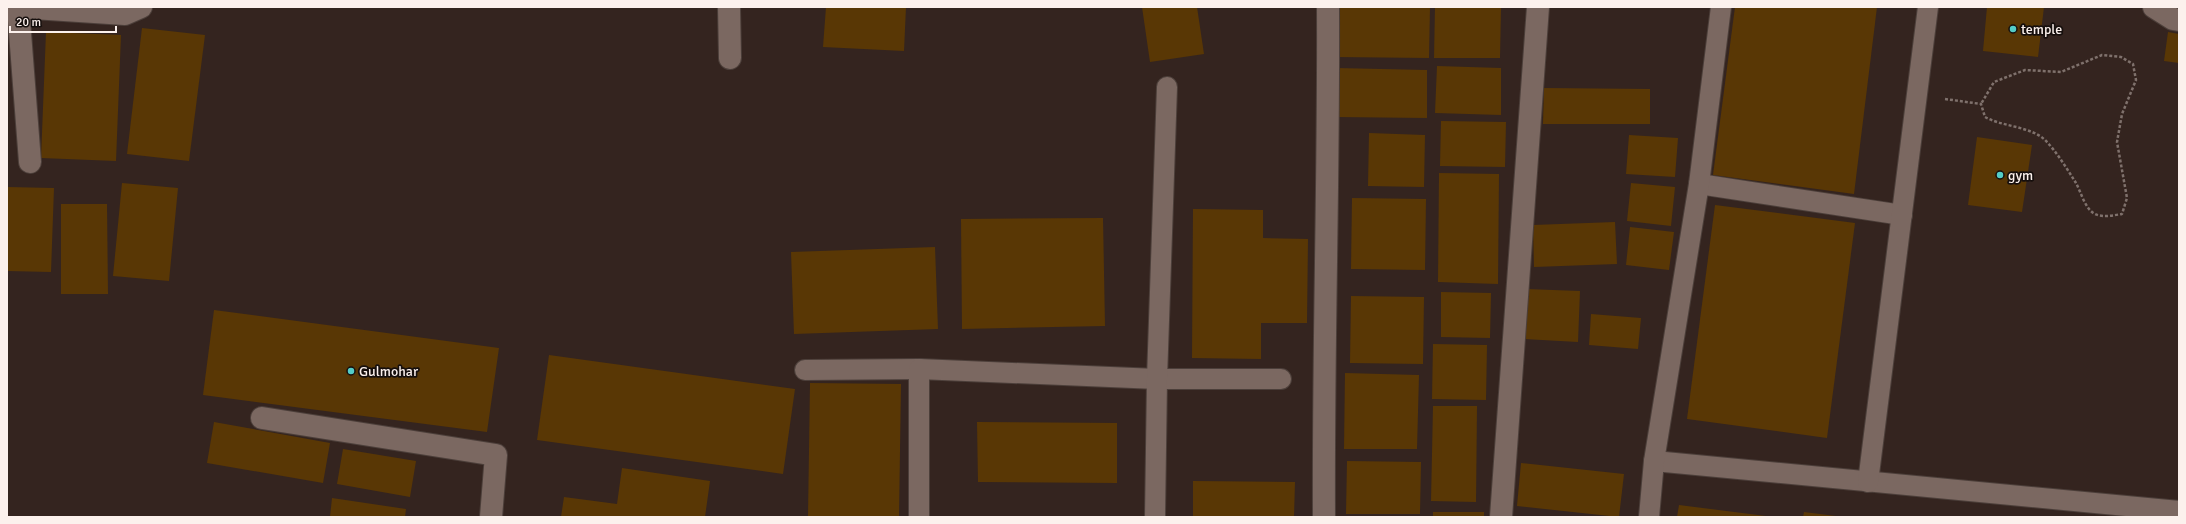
<svg xmlns="http://www.w3.org/2000/svg" width="2186" height="524" font-family="Signika,sans-serif">
  <style>
    .building { fill: #593705 }
    .lines { fill: none; stroke-linecap: round; stroke-linejoin: round }
    .lane-casing { stroke: #4c3f3a; stroke-width: 22 }
    .street-casing { stroke: #4c3f3a; stroke-width: 24 }
    .path { stroke: #7f716c; stroke-width: 2.5; stroke-dasharray: 3 2; stroke-linecap: butt }
    .lane { stroke: #7b6861; stroke-width: 20 }
    .street { stroke: #7b6861; stroke-width: 22 }
    .poi-dot { fill: #54cdc7; stroke: #160f0d; stroke-width: 1.5 }
    .labels { text-anchor: middle; stroke-width: 3.5; stroke-linejoin: round; paint-order: stroke }
    .poi-label { font-size: 14px; fill: #fcf1ed; stroke: #160f0d; text-anchor: start }
  </style>
  <rect width="100%" height="100%" fill="#34241f"/>
  <g class="building">
    <path d="M826,7H906L904,51L823,47Z"/>
    <path d="M1142,7H1197L1204,54L1150,62Z"/>
    <path d="M1334,7H1430L1429,58L1334,57Z"/>
    <path d="M1435,7H1501L1500,58H1434Z"/>
    <path d="M1735,7H1877L1854,194L1713,175Z"/>
    <path d="M1987,7H2044L2038,57L1983,51Z"/>
    <path d="M142,28L205,35L189,161L127,154Z"/>
    <path d="M46,32L121,35L116,161L41,158Z"/>
    <path d="M2168,32L2179,34V63L2164,61Z"/>
    <path d="M1437,66L1501,68V115L1435,113Z"/>
    <path d="M1336,68L1427,70V118L1335,117Z"/>
    <path d="M1544,88L1650,89V124H1543Z"/>
    <path d="M1441,121L1506,122L1505,167L1440,166Z"/>
    <path d="M1369,133L1425,135L1424,187L1368,186Z"/>
    <path d="M1629,135L1678,138L1675,177L1626,174Z"/>
    <path d="M1977,137L2032,145L2022,212L1968,205Z"/>
    <path d="M1439,173L1499,174L1498,284L1438,282Z"/>
    <path d="M122,183L178,188L169,281L113,276Z"/>
    <path d="M1631,183L1675,187L1671,226L1627,221Z"/>
    <path d="M7,187L54,188L51,272L7,271Z"/>
    <path d="M1352,198L1426,199L1425,270L1351,269Z"/>
    <path d="M61,204H107L108,294H61Z"/>
    <path d="M1715,205L1855,223L1827,438L1687,419Z"/>
    <path d="M1193,209L1263,210V238L1308,239L1307,323H1261V359L1192,358Z"/>
    <path d="M1103,218L1105,326L962,329L961,219Z"/>
    <path d="M1615,222L1617,264L1534,267L1533,225Z"/>
    <path d="M1630,227L1674,232L1669,270L1626,265Z"/>
    <path d="M935,247L938,329L794,334L791,252Z"/>
    <path d="M1526,289L1580,291L1578,342L1523,339Z"/>
    <path d="M1441,292L1491,293L1490,338L1441,337Z"/>
    <path d="M1351,296L1424,297L1423,364L1350,363Z"/>
    <path d="M214,310L499,348L487,432L203,395Z"/>
    <path d="M1591,314L1641,318L1638,349L1589,345Z"/>
    <path d="M1433,344L1487,345L1486,400L1432,399Z"/>
    <path d="M549,355L795,389L783,474L537,440Z"/>
    <path d="M1345,373L1419,375L1417,449H1344Z"/>
    <path d="M810,383L901,384L899,517H808Z"/>
    <path d="M1433,406H1477L1476,502L1431,501Z"/>
    <path d="M214,422L330,443L323,483L207,463Z"/>
    <path d="M977,422L1117,423V483L978,482Z"/>
    <path d="M343,449L416,461L410,497L337,484Z"/>
    <path d="M1347,461L1421,462L1420,514H1346Z"/>
    <path d="M1521,463L1624,474L1619,517L1517,506Z"/>
    <path d="M622,468L710,481L705,517H561L564,497L617,504Z"/>
    <path d="M1193,481L1295,482L1294,517H1193Z"/>
    <path d="M332,498L406,509L405,517H330Z"/>
    <path d="M1679,505L1766,516V517H1677Z"/>
    <rect x="1433" y="512" width="51" height="5"/>
    <path d="M1804,512L1836,516V517H1803Z"/>
  </g>
  <g class="lines">
    <defs>
      <g id="lane">
        <path d="M1699,184L1902,215"/>
        <path d="M805,370L919,369"/>
        <path d="M1654,461L2179,511"/>
        <path d="M1868,482L1928,7"/>
        <path d="M919,517V369L1157,379H1281"/>
        <path d="M1155,517L1157,379L1167,87"/>
        <path d="M1649,517L1654,461L1699,184L1721,7"/>
      </g>
      <g id="street">
        <path d="M18,7L30,162"/>
        <path d="M18,7L125,14L141,7"/>
        <path d="M729,7L730,58"/>
        <path d="M2154,7L2173,19L2179,20"/>
        <path d="M262,418L496,455L491,517"/>
        <path d="M1324,517C1323,347 1329,177 1328,7"/>
        <path d="M1501,517L1538,7"/>
      </g>
    </defs>
    <use href="#lane" class="lane-casing"/>
    <use href="#street" class="street-casing"/>
    <path class="path" d="M1945,99L1981,104L1985,117C2003,127 2030,126 2045,140C2057,152 2067,169 2076,183C2081,192 2085,209 2095,214C2103,218 2115,215 2122,214L2127,198L2117,142L2122,114L2136,80L2133,64L2121,57L2102,55L2061,72L2025,70L1994,82L1981,104"/>
    <use href="#lane" class="lane"/>
    <use href="#street" class="street"/>
  </g>
  <g class="poi-dot">
    <circle cx="2013" cy="29" r="4"/>
    <circle cx="2000" cy="175" r="4"/>
    <circle cx="351" cy="371" r="4"/>
  </g>
  <g class="labels">
    <g class="poi-label">
      <text x="2021" y="34">temple</text>
      <text x="2008" y="180">gym</text>
      <text x="359" y="376">Gulmohar</text>
    </g>
  </g>
  <rect width="2186" height="524" fill="none" stroke="#fcf1ed" stroke-width="16"/>
  <path d="M10 26v6h106v-6" fill="none" stroke="#fcf1ed" stroke-width="2"/>
  <text x="16" y="26" font-size="12" fill="#fcf1ed" stroke="#160f0d" stroke-width="3" paint-order="stroke">20 m</text>
</svg>
